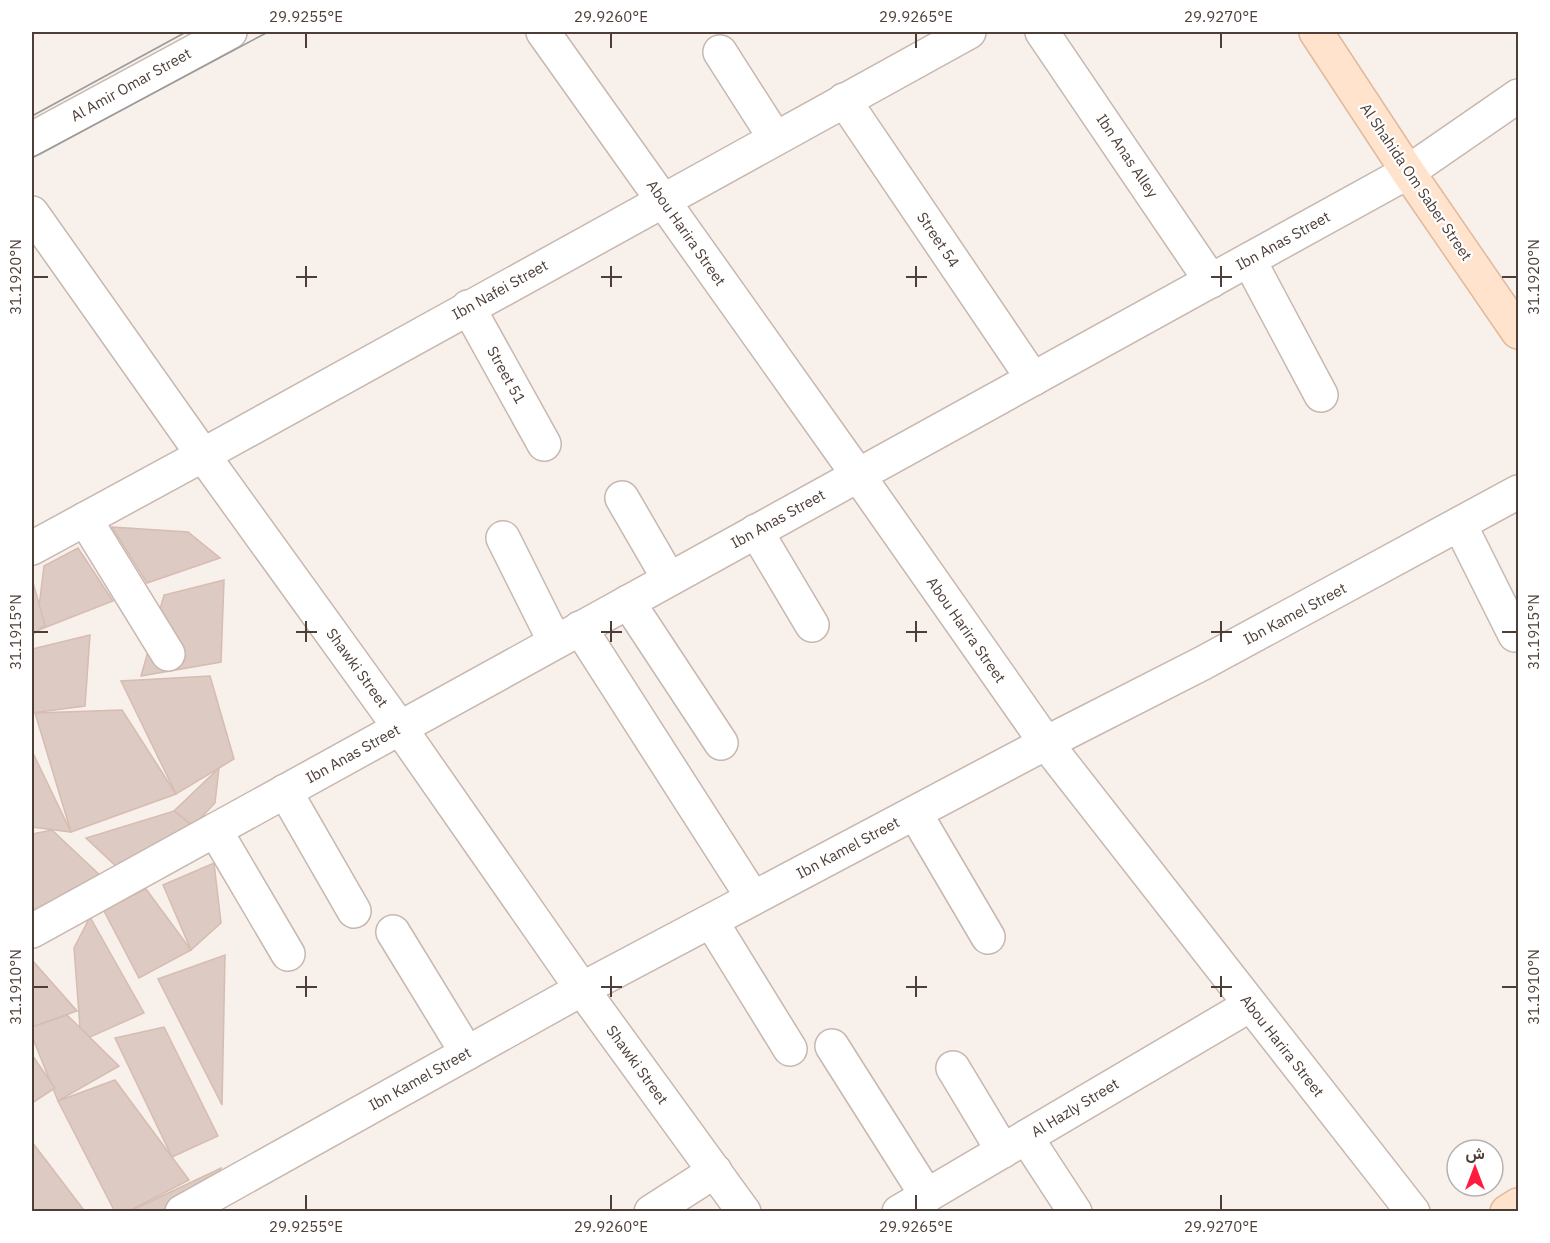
<svg xmlns="http://www.w3.org/2000/svg" width="1550" height="1243" font-family="'IBM Plex Sans',Vazirmatn,sans-serif">
  <style>
    .building { fill: #ddcac2; stroke: #d6bcb1; stroke-width: 1.5 }
    .lines { fill: none; stroke-linecap: round; stroke-linejoin: round }
    .street-casing { stroke: #c7b7af; stroke-width: 36 }
    .secondary-casing { stroke: #e2b99a; stroke-width: 36 }
    .street { stroke: #fff; stroke-width: 33 }
    .secondary { stroke: #ffe3cd; stroke-width: 33 }
    .tram { stroke: #9a9a9a; stroke-width: 1.5 }
    .ticks { fill: none; stroke: #4d3e37; stroke-width: 2 }
    .labels { text-anchor: middle; stroke-width: 4.5; stroke-linejoin: round; paint-order: stroke }
    .street-label { font-size: 15px; fill: #4d3e37; stroke: #fff }
    .neatline { fill: none; stroke: #4d3e37; stroke-width: 2 }
    .ticks-label { font-size: 15px; text-anchor: middle; fill: #4d3e37 }
  </style>
  <rect width="100%" height="100%" fill="#f7f0eb"/>
  <g class="building">
    <path d="M112,527L188,532L220,558L147,583Z"/>
    <path d="M78,548L113,601L36,631L44,566Z"/>
    <path d="M32,579L45,625L32,635Z"/>
    <path d="M224,580L221,662L141,676L164,595Z"/>
    <path d="M90,635L85,706L32,713V649Z"/>
    <path d="M210,676L234,759L176,794L121,681Z"/>
    <path d="M122,710L176,794L71,832L35,713Z"/>
    <path d="M32,751L71,832L32,827Z"/>
    <path d="M219,768L215,803L193,826L174,811Z"/>
    <path d="M174,811L193,826L117,867L86,838Z"/>
    <path d="M52,830L103,878L32,913V834Z"/>
    <path d="M214,863L221,923L191,950L163,885Z"/>
    <path d="M146,889L191,950L139,978L103,909Z"/>
    <path d="M90,917L144,1013L81,1041L74,948Z"/>
    <path d="M225,955L222,1105L158,979Z"/>
    <path d="M32,960L77,1011L32,1027Z"/>
    <path d="M67,1015L119,1066L58,1101L32,1036V1027Z"/>
    <path d="M164,1027L218,1136L172,1157L115,1038Z"/>
    <path d="M32,1055L55,1088L32,1103Z"/>
    <path d="M115,1080L189,1180L127,1212H115L58,1101Z"/>
    <path d="M32,1142L83,1209L80,1212H33L32,1207Z"/>
    <path d="M221,1168L211,1212H128Z"/>
  </g>
  <g class="lines">
    <defs>
      <g id="street">
        <path d="M543,32L858,475L1046,743L1413,1212"/>
        <path d="M1042,32L1211,281"/>
        <path d="M720,52L775,138"/>
        <path d="M844,100L1033,379"/>
        <path d="M32,139L230,32"/>
        <path d="M32,213L203,455L400,728L582,989L744,1212"/>
        <path d="M1249,260L1321,395"/>
        <path d="M468,307L544,444"/>
        <path d="M622,498L669,579"/>
        <path d="M85,519L168,654"/>
        <path d="M1460,525L1515,635"/>
        <path d="M756,531L812,625"/>
        <path d="M503,538L555,642"/>
        <path d="M32,548L203,455L969,32"/>
        <path d="M628,602L721,743"/>
        <path d="M580,628L753,898"/>
        <path d="M285,791L354,911"/>
        <path d="M915,813L988,937"/>
        <path d="M215,830L288,954"/>
        <path d="M711,921L790,1049"/>
        <path d="M32,931L1408,172L1518,96"/>
        <path d="M393,932L467,1053"/>
        <path d="M832,1046L927,1196"/>
        <path d="M953,1068L1003,1151"/>
        <path d="M1026,1137L1075,1212"/>
        <path d="M182,1212L582,989L1046,743L1203,663L1518,492"/>
        <path d="M651,1212L715,1171"/>
        <path d="M899,1212L1250,1005"/>
      </g>
      <g id="secondary">
        <path d="M1316,32L1408,172L1518,332"/>
        <path d="M1507,1212L1518,1205"/>
      </g>
    </defs>
    <use href="#street" class="street-casing"/>
    <use href="#secondary" class="secondary-casing"/>
    <use href="#street" class="street"/>
    <use href="#secondary" class="secondary"/>
    <g class="tram">
      <path d="M32,116L186,32"/>
      <path d="M32,158L268,32"/>
    </g>
  </g>
  <path class="ticks" d="M306,33V48M611,33V48M916,33V48M1221,33V48M306,266V287M611,266V287M916,266V287M1221,266V287M33,277H48M296,277H317M601,277H622M906,277H927M1211,277H1232M1502,277H1517M306,621V642M611,621V642M916,621V642M1221,621V642M33,632H48M296,632H317M601,632H622M906,632H927M1211,632H1232M1502,632H1517M306,976V997M611,976V997M916,976V997M1221,976V997M33,987H48M296,987H317M601,987H622M906,987H927M1211,987H1232M1502,987H1517M306,1195V1210M611,1195V1210M916,1195V1210M1221,1195V1210"/>
  <g class="labels">
    <g class="street-label">
      <text transform="translate(131 85) rotate(-29)" y="5">Al Amir Omar Street</text>
      <text transform="translate(1127 156) rotate(56)" y="5">Ibn Anas Alley</text>
      <text transform="translate(1416 182) rotate(56)" y="5">Al Shahida Om Saber Street</text>
      <text transform="translate(686 233) rotate(55)" y="5">Abou Harira Street</text>
      <text transform="translate(938 240) rotate(56)" y="5">Street 54</text>
      <text transform="translate(1283 241) rotate(-29)" y="5">Ibn Anas Street</text>
      <text transform="translate(500 290) rotate(-29)" y="5">Ibn Nafei Street</text>
      <text transform="translate(506 375) rotate(61)" y="5">Street 51</text>
      <text transform="translate(778 519) rotate(-29)" y="5">Ibn Anas Street</text>
      <text transform="translate(1295 614) rotate(-28)" y="5">Ibn Kamel Street</text>
      <text transform="translate(966 630) rotate(55)" y="5">Abou Harira Street</text>
      <text transform="translate(357 668) rotate(54)" y="5">Shawki Street</text>
      <text transform="translate(353 754) rotate(-29)" y="5">Ibn Anas Street</text>
      <text transform="translate(848 848) rotate(-28)" y="5">Ibn Kamel Street</text>
      <text transform="translate(1282 1046) rotate(52)" y="5">Abou Harira Street</text>
      <text transform="translate(637 1065) rotate(54)" y="5">Shawki Street</text>
      <text transform="translate(420 1079) rotate(-29)" y="5">Ibn Kamel Street</text>
      <text transform="translate(1075 1108) rotate(-31)" y="5">Al Hazly Street</text>
    </g>
  </g>
  <rect width="1550" height="1243" fill="none" stroke="#ffffff" stroke-width="66"/>
  <g transform="translate(1475 1168)"><circle r="28" fill="#ffffff" stroke="#b8b2af" stroke-width="1.5"/>
  <path d="M0-4.5L10 22L0 15L-10 22Z" fill="#ff1a3e"/>
  <text y="-9" font-size="16" font-weight="bold" text-anchor="middle" fill="#4d3e37">ش</text>
  </g>
  <rect x="33" y="33" width="1484" height="1177" class="neatline"/>
  <g class="ticks-label">
    <text x="306" y="22">29.9255°E</text>
    <text x="611" y="22">29.9260°E</text>
    <text x="916" y="22">29.9265°E</text>
    <text x="1221" y="22">29.9270°E</text>
    <text transform="translate(16 277) rotate(-90)" y="5">31.1920°N</text>
    <text transform="translate(1534 277) rotate(-90)" y="5">31.1920°N</text>
    <text transform="translate(16 632) rotate(-90)" y="5">31.1915°N</text>
    <text transform="translate(1534 632) rotate(-90)" y="5">31.1915°N</text>
    <text transform="translate(16 987) rotate(-90)" y="5">31.1910°N</text>
    <text transform="translate(1534 987) rotate(-90)" y="5">31.1910°N</text>
    <text x="306" y="1232">29.9255°E</text>
    <text x="611" y="1232">29.9260°E</text>
    <text x="916" y="1232">29.9265°E</text>
    <text x="1221" y="1232">29.9270°E</text>
  </g>
</svg>
